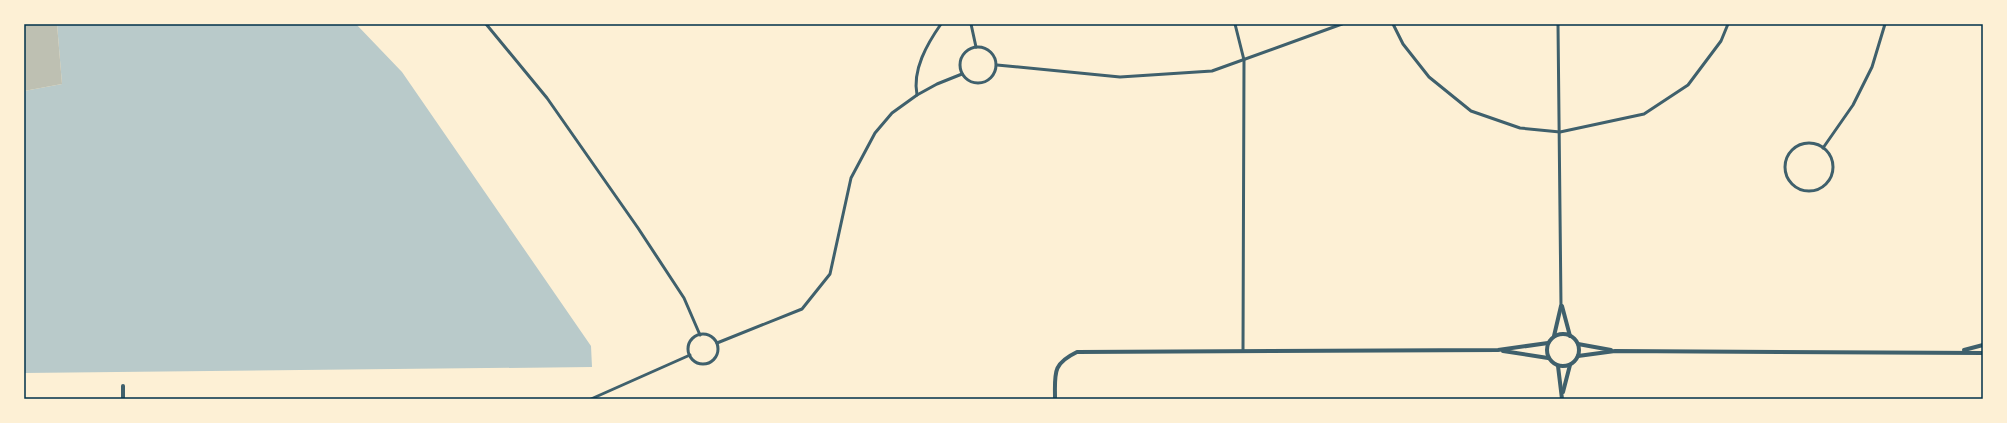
<svg xmlns="http://www.w3.org/2000/svg" width="2007" height="423" font-family="'PT Sans',sans-serif">
  <style>
    .green { fill: #b9caca }
    .building { fill: #bec0b2 }
    .lines { fill: none; stroke-linecap: round; stroke-linejoin: round }
    .service { stroke: #3f606c; stroke-width: 3 }
    .minor { stroke: #3f606c; stroke-width: 4 }
    .neatline { fill: none; stroke: #003049; stroke-width: 1.5 }
  </style>
  <rect width="100%" height="100%" fill="#fdf0d5"/>
  <path class="green" d="M57,24H356L402,72L591,346L592,367L24,373V91L62,84Z"/>
  <path class="building" d="M24,24H57L62,84L24,91Z"/>
  <g class="lines">
    <g class="service">
      <path d="M486,24L547,98L638,228L684,298L700,335"/>
      <path d="M971,24L976,47"/>
      <path d="M1235,24L1244,60L1243,350"/>
      <path d="M1393,24L1403,44L1429,77L1471,111L1520,128L1560,132L1644,114L1688,85L1721,41L1728,24"/>
      <path d="M1558,24L1561,306"/>
      <circle cx="978" cy="65" r="18"/>
      <path d="M997,65L1120,77L1212,71L1342,24"/>
      <path d="M917,95C912,70 927,44 941,24"/>
      <circle cx="1809" cy="167" r="24"/>
      <path d="M1823,148L1853,105L1872,67L1885,24"/>
      <circle cx="703" cy="349" r="15"/>
      <path d="M717,343L802,309L830,274L851,178L875,133L892,113L917,95L937,84L962,74"/>
      <path d="M591,399L690,355"/>
    </g>
    <g class="minor">
      <path d="M1562,306L1570,336"/>
      <circle cx="1563" cy="350" r="16"/>
      <path d="M1554,336L1561,306"/>
      <path d="M1578,344L1611,350"/>
      <path d="M1964,350L1983,345"/>
      <path d="M1503,351L1548,358"/>
      <path d="M1578,356L1615,351L1983,353"/>
      <path d="M1558,366L1562,399"/>
      <path d="M1563,392L1570,365"/>
      <path d="M123,399V386"/>
      <path d="M1055,399C1055,373 1052,364 1077,352L1498,350L1548,343"/>
    </g>
  </g>
  <rect width="2007" height="423" fill="none" stroke="#fdf0d5" stroke-width="50"/>
  <rect x="25" y="25" width="1957" height="373" class="neatline"/>
</svg>
